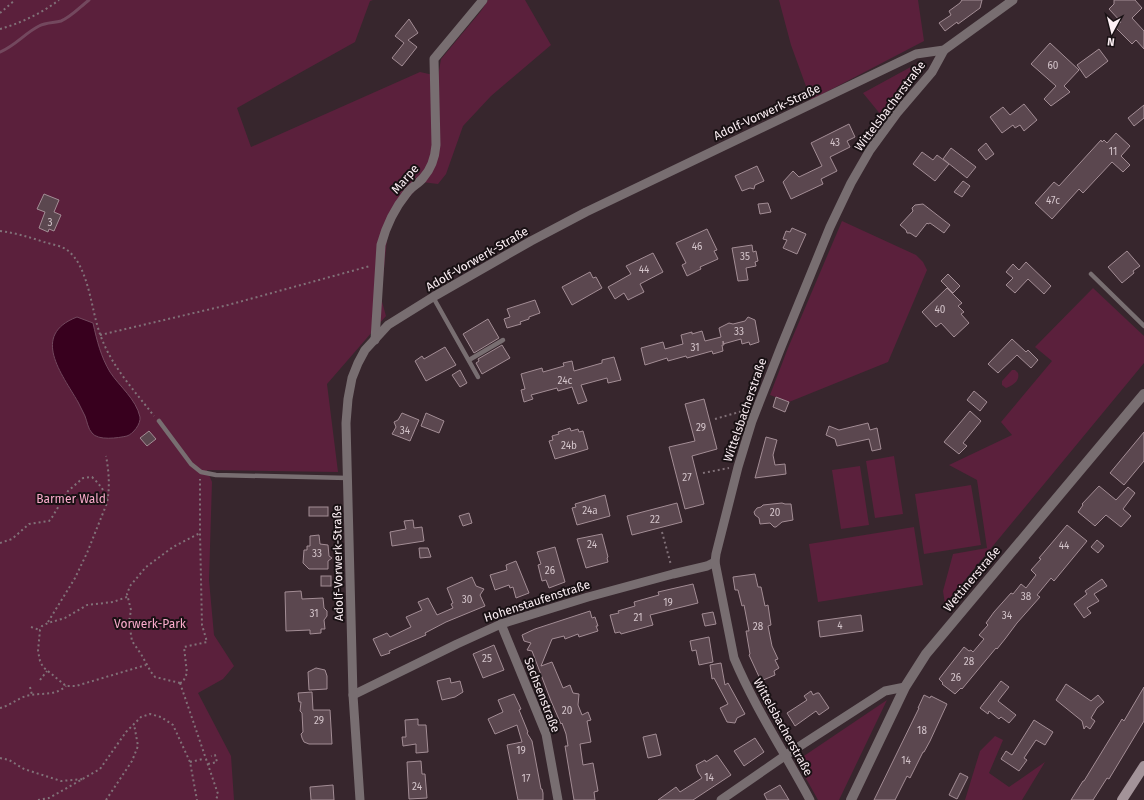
<svg xmlns="http://www.w3.org/2000/svg" width="1144" height="800" font-family="'Fira Sans',sans-serif">
  <style>
    .green { fill: #5b203c }
    .water { fill: #38001e; stroke: #73485e }
    .lines { fill: none; stroke-linecap: round; stroke-linejoin: round }
    .stream { stroke: #73485e; stroke-width: 3 }
    .building { fill: #5b474f; stroke: #a38d95 }
    .path { stroke: #817178; stroke-width: 2; stroke-dasharray: 2 3; stroke-linecap: butt }
    .service { stroke: #786e71; stroke-width: 4.5 }
    .minor { stroke: #786e71; stroke-width: 9 }
    .tertiary { stroke: #786e71; stroke-width: 10 }
    .secondary { stroke: #a39399; stroke-width: 10 }
    .labels { text-anchor: middle; stroke-width: 4; stroke-linejoin: round; paint-order: stroke }
    .number-label { font-size: 10px; fill: #d4c5cb }
    .street-label { font-size: 12px; fill: #fceff4; stroke: #191114 }
    .park-label { font-size: 12px; fill: #faaccc; stroke: #191114 }
  </style>
  <rect width="100%" height="100%" fill="#37262d"/>
  <g class="green">
    <path d="M0,0H373L370,1L355,42L237,108L251,147L420,72L438,76L441,59L481,11L488,0H525L551,45L491,96L463,126L446,174L438,184L422,182L401,207L391,227L387,239L381,298L386,316L327,384L338,472L207,470L212,482L209,580L214,635L234,666L223,679L198,693L231,756L234,800H0Z"/>
    <path d="M779,0H918L924,41L811,100L791,45Z"/>
    <path d="M918,63L921,64V66L920,69L897,94L881,115L863,93Z"/>
    <path d="M842,221L916,255L923,262L927,270L888,362L789,402L770,395L788,348Z"/>
    <path d="M1093,288L1144,336V363L945,604L943,591L953,554L987,548L977,480L949,465L1012,435L1001,422L1052,361L1035,347Z"/>
    <path d="M1012,370H1015L1018,373C1020,381 1013,385 1006,388L1002,385V381Z"/>
    <path d="M894,456L903,514L875,518L866,461Z"/>
    <path d="M860,466L869,525L841,529L832,470Z"/>
    <path d="M971,485L981,545L924,554L915,494Z"/>
    <path d="M914,527L923,585L818,602L809,544Z"/>
    <path d="M887,700L839,800H818L798,764V760Z"/>
    <path d="M995,736L1003,740L989,773L1009,787L1045,762L1022,800H965L980,751Z"/>
  </g>
  <path class="water" d="M77,317L93,323C97,341 101,357 110,372C120,387 136,399 140,417C141,424 133,434 127,436C118,438 98,441 92,433C88,429 87,421 85,416C83,411 80,407 78,402C62,374 30,335 77,317Z"/>
  <g class="lines">
    <path class="stream" d="M0,52C15,46 25,33 39,26C46,22 54,23 61,21C71,17 80,7 89,0"/>
  </g>
  <g class="building">
    <path d="M962,0H982L980,8L958,24L957,22L945,31L939,23L951,15L949,11L960,3Z"/>
    <path d="M1114,0H1135L1142,8L1132,18L1144,31V49L1136,40L1132,44L1115,27L1121,22L1109,9L1114,4Z"/>
    <path d="M409,19L418,33L408,40L417,47L402,66L392,58L404,43L395,36Z"/>
    <path d="M1050,43L1079,70L1064,86L1070,92L1051,106L1044,99L1056,86L1031,64Z"/>
    <path d="M1099,49L1108,61L1086,78L1077,65Z"/>
    <path d="M1024,104L1037,120L1024,131L1020,125L1015,128L1013,125L1002,133L990,117L1003,107L1010,115Z"/>
    <path d="M1144,105V118L1134,126L1128,118Z"/>
    <path d="M849,124L855,137L847,141L850,147L830,157L837,171L821,179L823,184L791,199L783,182L793,171L799,177L822,166L811,143Z"/>
    <path d="M1116,133L1130,146L1121,156L1130,165L1123,172L1112,162L1083,193L1079,189L1052,219L1035,203L1054,182L1059,186L1101,140L1102,142L1104,140L1107,143Z"/>
    <path d="M986,143L994,154L986,160L978,150Z"/>
    <path d="M951,148L976,167L967,178L943,159Z"/>
    <path d="M922,152L933,160L937,155L949,164L935,181L913,164Z"/>
    <path d="M757,166L764,181L755,185L754,189L750,188L742,191L735,176Z"/>
    <path d="M963,181L970,186L962,197L954,192Z"/>
    <path d="M44,194L59,200L54,212L61,215L54,231L49,229L48,232L39,228L45,212L37,209Z"/>
    <path d="M768,203L771,212L760,214L758,204Z"/>
    <path d="M923,204L950,225L944,233L930,223L928,224L927,223L916,237L910,233H907L906,230L900,225L913,211L912,208L915,205Z"/>
    <path d="M792,228L806,234L797,254L783,248L787,240L783,239L786,231L790,232Z"/>
    <path d="M707,229L717,250L714,251L718,259L700,267L701,269L687,276L682,265L686,263L676,243Z"/>
    <path d="M752,245L753,252L756,251L758,261L755,262L756,266L746,268L748,280L738,281L732,248Z"/>
    <path d="M1127,251L1140,266L1133,271L1134,273L1122,283L1108,267Z"/>
    <path d="M653,253L663,272L640,284L644,292L628,300L624,293L615,299L608,287L631,274L626,266Z"/>
    <path d="M1026,262L1051,286L1044,294L1028,279L1015,293L1006,285L1013,278L1006,272L1013,264L1019,270Z"/>
    <path d="M590,272L593,278L596,277L602,288L572,305L562,287Z"/>
    <path d="M948,274L960,286L953,293L941,281Z"/>
    <path d="M947,288L962,303L958,306L964,312L961,314L969,323L954,337L941,323L936,327L922,312Z"/>
    <path d="M535,300L540,313L529,317V319L520,322L521,324L507,328L504,319L510,317L507,309Z"/>
    <path d="M748,317L755,320L759,342L750,345L749,342L742,344L741,339L723,344V341L724,345H722L723,351L713,354L712,351L687,358L686,356L668,361L667,358L645,365L641,348L663,342L665,349L683,344L681,335L692,332V334L702,331L705,341L721,337L719,328L729,323L733,324L745,321Z"/>
    <path d="M488,319L499,338L474,353L463,334Z"/>
    <path d="M1012,339L1026,352L1028,350L1038,360L1031,368L1017,355L998,373L988,364Z"/>
    <path d="M502,345L510,358L482,374L476,363L479,361L478,359Z"/>
    <path d="M445,347L456,365L426,381L415,361L422,356L424,359Z"/>
    <path d="M614,357L621,380L608,383L607,378L581,385L587,401L578,404L572,387L558,391L557,388L531,395L533,399L524,402L521,390L525,389L521,374L542,368L543,372L564,366L563,363L572,361L574,371L602,363V360Z"/>
    <path d="M460,370L467,383L460,387L452,375Z"/>
    <path d="M974,391L987,402L980,411L967,400Z"/>
    <path d="M776,397L789,402L785,412L773,407Z"/>
    <path d="M704,399L717,449L692,456L704,504L685,509L669,447L695,441L685,404Z"/>
    <path d="M970,411L981,421L963,443L967,446L959,454L944,442Z"/>
    <path d="M402,413L419,420L410,441L392,434L396,427L394,422L398,420Z"/>
    <path d="M426,413L444,421L439,433L421,426Z"/>
    <path d="M868,423L870,430L877,428L881,449L872,451L869,439L837,446L835,439L826,435L829,426L839,430Z"/>
    <path d="M570,428L571,431L578,429L579,432L583,431L588,449L555,459L549,441L553,440L552,436L559,434L558,432Z"/>
    <path d="M149,431L156,439L147,446L140,438Z"/>
    <path d="M1144,432V461L1124,485L1110,473Z"/>
    <path d="M766,437L777,440L773,455L775,465L785,464L786,474L755,478Z"/>
    <path d="M1099,486L1116,500L1128,487L1135,493L1123,509L1131,516L1121,527L1106,515L1095,526L1078,512L1083,505L1082,504Z"/>
    <path d="M605,495L610,516L577,525L572,508L576,507L575,504Z"/>
    <path d="M677,503L682,522L632,535L627,516Z"/>
    <path d="M782,503L785,504H791L793,520L782,522L776,527H774L770,523L760,524L759,518L755,515L754,512L757,508L761,507L763,505Z"/>
    <rect x="309" y="507" width="19" height="9"/>
    <path d="M469,513L472,523L463,526L459,516Z"/>
    <path d="M413,520L414,528L422,527L424,541L392,546L390,532L406,529L404,521Z"/>
    <path d="M1067,525L1087,541L1054,581L1051,578L1037,595L1040,597L1017,623L1005,639L997,649L996,648L962,689L961,688L955,694L942,684L943,683L939,679L964,647L969,651L971,650L973,652L984,639L979,635L988,625L986,623L994,612L1011,593L1013,594L1021,584L1026,588L1036,575L1031,570L1041,559L1039,558Z"/>
    <path d="M602,534L608,557L607,558L608,562L586,568L577,539Z"/>
    <path d="M319,535L320,544L328,545L329,556L332,558L328,561V569H309L303,563L304,550H307V546H310V536Z"/>
    <path d="M1097,540L1104,546L1098,553L1091,547Z"/>
    <path d="M555,547L565,582L549,588L546,580L542,581L538,565L541,564L537,552Z"/>
    <path d="M419,548H428L431,557L420,558Z"/>
    <path d="M516,561L529,593L516,598L513,587L510,588L509,585L495,590L490,575L507,570L506,565Z"/>
    <path d="M755,574L758,587H761L765,606L768,605L771,625L768,626L772,646L778,659L775,660L779,668L774,671L775,675L761,681L749,655L750,654L746,631H749L744,605L742,606L738,590H735L733,577Z"/>
    <rect x="321" y="576" width="10" height="10"/>
    <path d="M472,577L476,586L484,589L480,595L485,606L446,622L425,633L426,635L389,651L390,653L381,656L373,639L387,633L390,637L411,627L406,617L422,610L418,602L428,598L437,615L453,608L451,604L453,603L447,588Z"/>
    <path d="M1102,579L1107,586L1094,594L1099,601L1087,608L1091,613L1084,618L1074,604L1087,594L1085,591Z"/>
    <path d="M693,584L698,603L650,615L653,625L621,634L620,632L615,633L610,615L619,613L618,611L635,606L634,602L659,595L658,592Z"/>
    <path d="M301,591L302,599L323,598L324,608L327,611V616L324,620L325,629H321V633L310,634V630L286,631L285,592Z"/>
    <path d="M590,611L592,618L595,617L598,626H596L598,631L579,637L578,634L565,639L564,636L552,639L541,666L552,662L563,688L570,685L573,693L579,694L578,705L582,715L588,712L591,720L587,721L591,742L580,744L583,765L593,763L598,791L594,792L595,800H574L565,746H568L566,734L562,723L561,724L551,701L532,651L527,650L531,643L524,641L522,635L535,629Z"/>
    <path d="M713,612L716,624L705,626L702,614Z"/>
    <path d="M861,615L863,631L820,637L818,621Z"/>
    <path d="M709,637L713,662L699,665L696,650L692,651L690,641Z"/>
    <path d="M494,645L504,670L483,678L473,654Z"/>
    <path d="M721,663L725,685L728,683L745,714L737,718L735,723L727,722L720,708L728,704L714,678L712,679L710,665Z"/>
    <path d="M316,668L325,670L327,676V689L309,690L308,672Z"/>
    <path d="M450,678L451,683L460,681L463,692L455,697L442,700L437,681Z"/>
    <path d="M1001,681L1009,687L998,701L1016,715L1009,723L1001,717L999,719L989,711L988,714L980,708Z"/>
    <path d="M1066,684L1091,701L1098,695L1104,702L1097,708L1091,718L1095,721L1090,729L1086,726L1084,729L1082,721L1056,700Z"/>
    <path d="M1144,687V721L1109,779L1107,778L1093,800H1071L1083,781H1084L1122,719L1124,721Z"/>
    <path d="M811,691L813,695L817,693H819L829,708L819,715L816,711L795,726L787,713L807,700L804,696Z"/>
    <path d="M312,692L313,710H330L332,744H309L304,742L302,738L301,734L303,732L302,713L300,711L301,702H299L298,693Z"/>
    <path d="M514,694L521,709L519,710L528,732L527,733L532,741L541,789H542L543,793V800H518L507,745L522,742L517,725L495,734L488,719L503,712L498,700Z"/>
    <path d="M924,695L930,698L931,696L947,704L930,741L924,752H923L910,778L907,776L895,800H874L919,708H918Z"/>
    <path d="M418,719V725H426L428,752L416,753V744L403,746L402,737H406L405,720Z"/>
    <path d="M1034,720L1053,732L1045,745L1036,740L1024,758L1027,760L1019,771L1001,759L1006,751L1012,755Z"/>
    <path d="M656,734L661,755L648,758L643,737Z"/>
    <path d="M755,738L764,752L744,766L734,751Z"/>
    <path d="M717,755L731,775L693,800H658L676,787L680,792L702,778L698,772L696,765L705,760L706,762Z"/>
    <path d="M421,761L422,774H425L427,798L409,799L407,762Z"/>
    <path d="M960,773L968,777L957,799L949,795Z"/>
    <path d="M333,785L334,800H311L310,787Z"/>
    <path d="M780,785L789,800H767L764,794Z"/>
  </g>
  <g class="lines">
    <g class="path">
      <path d="M0,13L15,0"/>
      <path d="M0,29C21,23 42,13 59,0"/>
      <path d="M0,231C16,233 29,237 44,242C51,244 62,246 67,250C89,266 91,310 100,334C111,366 134,390 154,416"/>
      <path d="M100,335L228,305L370,266"/>
      <path d="M715,419L746,410"/>
      <path d="M703,473L729,468"/>
      <path d="M662,532L671,565"/>
      <path d="M0,543L12,539L29,524L49,521L51,519L68,491L83,478L92,477C99,484 105,490 107,501"/>
      <path d="M127,597L113,602L87,605L65,618L48,623L42,626L40,630L38,651L40,661L43,667L66,686H76L146,665"/>
      <path d="M48,622L75,578L87,553L107,503C110,487 109,472 106,456"/>
      <path d="M31,627L40,630"/>
      <path d="M40,680L47,671"/>
      <path d="M180,683L183,682L187,673L184,647L207,642L202,625L200,533V479"/>
      <path d="M180,683L155,677L151,672L141,654L132,641L129,622L131,610L127,594L130,586L146,567L173,547L200,533"/>
      <path d="M180,683L218,794L216,800"/>
      <path d="M30,687L32,695"/>
      <path d="M0,708C9,706 17,699 26,696C40,692 54,697 66,686"/>
      <path d="M0,758L9,760L24,769L61,781L84,779"/>
      <path d="M190,762L203,759"/>
      <path d="M208,764L217,762L215,755L211,756"/>
      <path d="M38,800L49,798L58,793L100,769L126,732L141,717L150,714L161,717L173,725L190,762L197,800"/>
      <path d="M106,800L132,761L138,746L134,724"/>
    </g>
    <g class="service">
      <path d="M1091,274L1144,326"/>
      <path d="M433,297L478,377"/>
      <path d="M469,360L503,340"/>
      <path d="M159,421L191,464L201,472L216,475L348,478"/>
    </g>
    <g class="minor">
      <path d="M375,340L381,245C386,226 394,209 407,193C411,187 418,184 423,178C432,168 435,158 436,145L434,59L483,0"/>
      <path d="M501,624L546,734L558,800"/>
      <path d="M353,695L457,644L501,624L588,597L673,574L707,566L715,562"/>
      <path d="M360,800L353,695L346,423L348,399L352,378L358,363L365,350L388,325L433,297L531,241L586,212L916,54L944,50L1013,0"/>
      <path d="M721,800L786,755L885,691L905,687"/>
      <path d="M810,800C785,753 755,708 734,658L715,562L716,554L738,467L752,421L781,347L830,227L851,183L870,150L897,113L932,72L944,50"/>
    </g>
    <path class="tertiary" d="M851,800L905,687L926,654L1144,394"/>
    <path class="secondary" d="M1122,800L1144,766"/>
  </g>
  <g class="labels">
    <g class="number-label">
      <text x="1053" y="69">60</text>
      <text x="835" y="146">43</text>
      <text x="1113" y="155">11</text>
      <text x="1053" y="204">47c</text>
      <text x="50" y="226">3</text>
      <text x="697" y="250">46</text>
      <text x="745" y="260">35</text>
      <text x="644" y="273">44</text>
      <text x="940" y="313">40</text>
      <text x="739" y="335">33</text>
      <text x="695" y="351">31</text>
      <text x="565" y="384">24c</text>
      <text x="701" y="431">29</text>
      <text x="405" y="434">34</text>
      <text x="569" y="449">24b</text>
      <text x="687" y="481">27</text>
      <text x="590" y="514">24a</text>
      <text x="775" y="516">20</text>
      <text x="655" y="523">22</text>
      <text x="592" y="548">24</text>
      <text x="1064" y="549">44</text>
      <text x="317" y="557">33</text>
      <text x="550" y="574">26</text>
      <text x="1026" y="600">38</text>
      <text x="467" y="603">30</text>
      <text x="668" y="606">19</text>
      <text x="314" y="617">31</text>
      <text x="1007" y="619">34</text>
      <text x="638" y="621">21</text>
      <text x="840" y="629">4</text>
      <text x="758" y="630">28</text>
      <text x="487" y="662">25</text>
      <text x="969" y="665">28</text>
      <text x="956" y="681">26</text>
      <text x="567" y="714">20</text>
      <text x="319" y="724">29</text>
      <text x="922" y="734">18</text>
      <text x="521" y="754">19</text>
      <text x="906" y="764">14</text>
      <text x="709" y="781">14</text>
      <text x="526" y="782">17</text>
      <text x="417" y="790">24</text>
    </g>
    <g class="street-label">
      <text transform="translate(890 106) rotate(-53)" y="4">Wittelsbacherstraße</text>
      <text transform="translate(767 112) rotate(-25)" y="4">Adolf-Vorwerk-Straße</text>
      <text transform="translate(405 179) rotate(-49)" y="4">Marpe</text>
      <text transform="translate(477 259) rotate(-30)" y="4">Adolf-Vorwerk-Straße</text>
      <text transform="translate(745 410) rotate(-71)" y="4">Wittelsbacherstraße</text>
      <text transform="translate(338 563) rotate(-91)" y="4">Adolf-Vorwerk-Straße</text>
      <text transform="translate(972 579) rotate(-50)" y="4">Wettinerstraße</text>
      <text transform="translate(537 601) rotate(-18)" y="4">Hohenstaufenstraße</text>
      <text transform="translate(542 695) rotate(69)" y="4">Sachsenstraße</text>
      <text transform="translate(783 727) rotate(61)" y="4">Wittelsbacherstraße</text>
    </g>
    <g class="park-label">
      <text x="71" y="503">Barmer Wald</text>
      <text x="150" y="628">Vorwerk-Park</text>
    </g>
  </g>
  <g transform="translate(1112 32) rotate(187)" stroke="#191114" stroke-width="3" paint-order="stroke">
  <path d="M0-3L7 15L0 10L-7 15Z" fill="#fceff4"/>
  <text y="-6" font-size="11" font-weight="bold" text-anchor="middle" fill="#fceff4">N</text>
  </g>
</svg>
